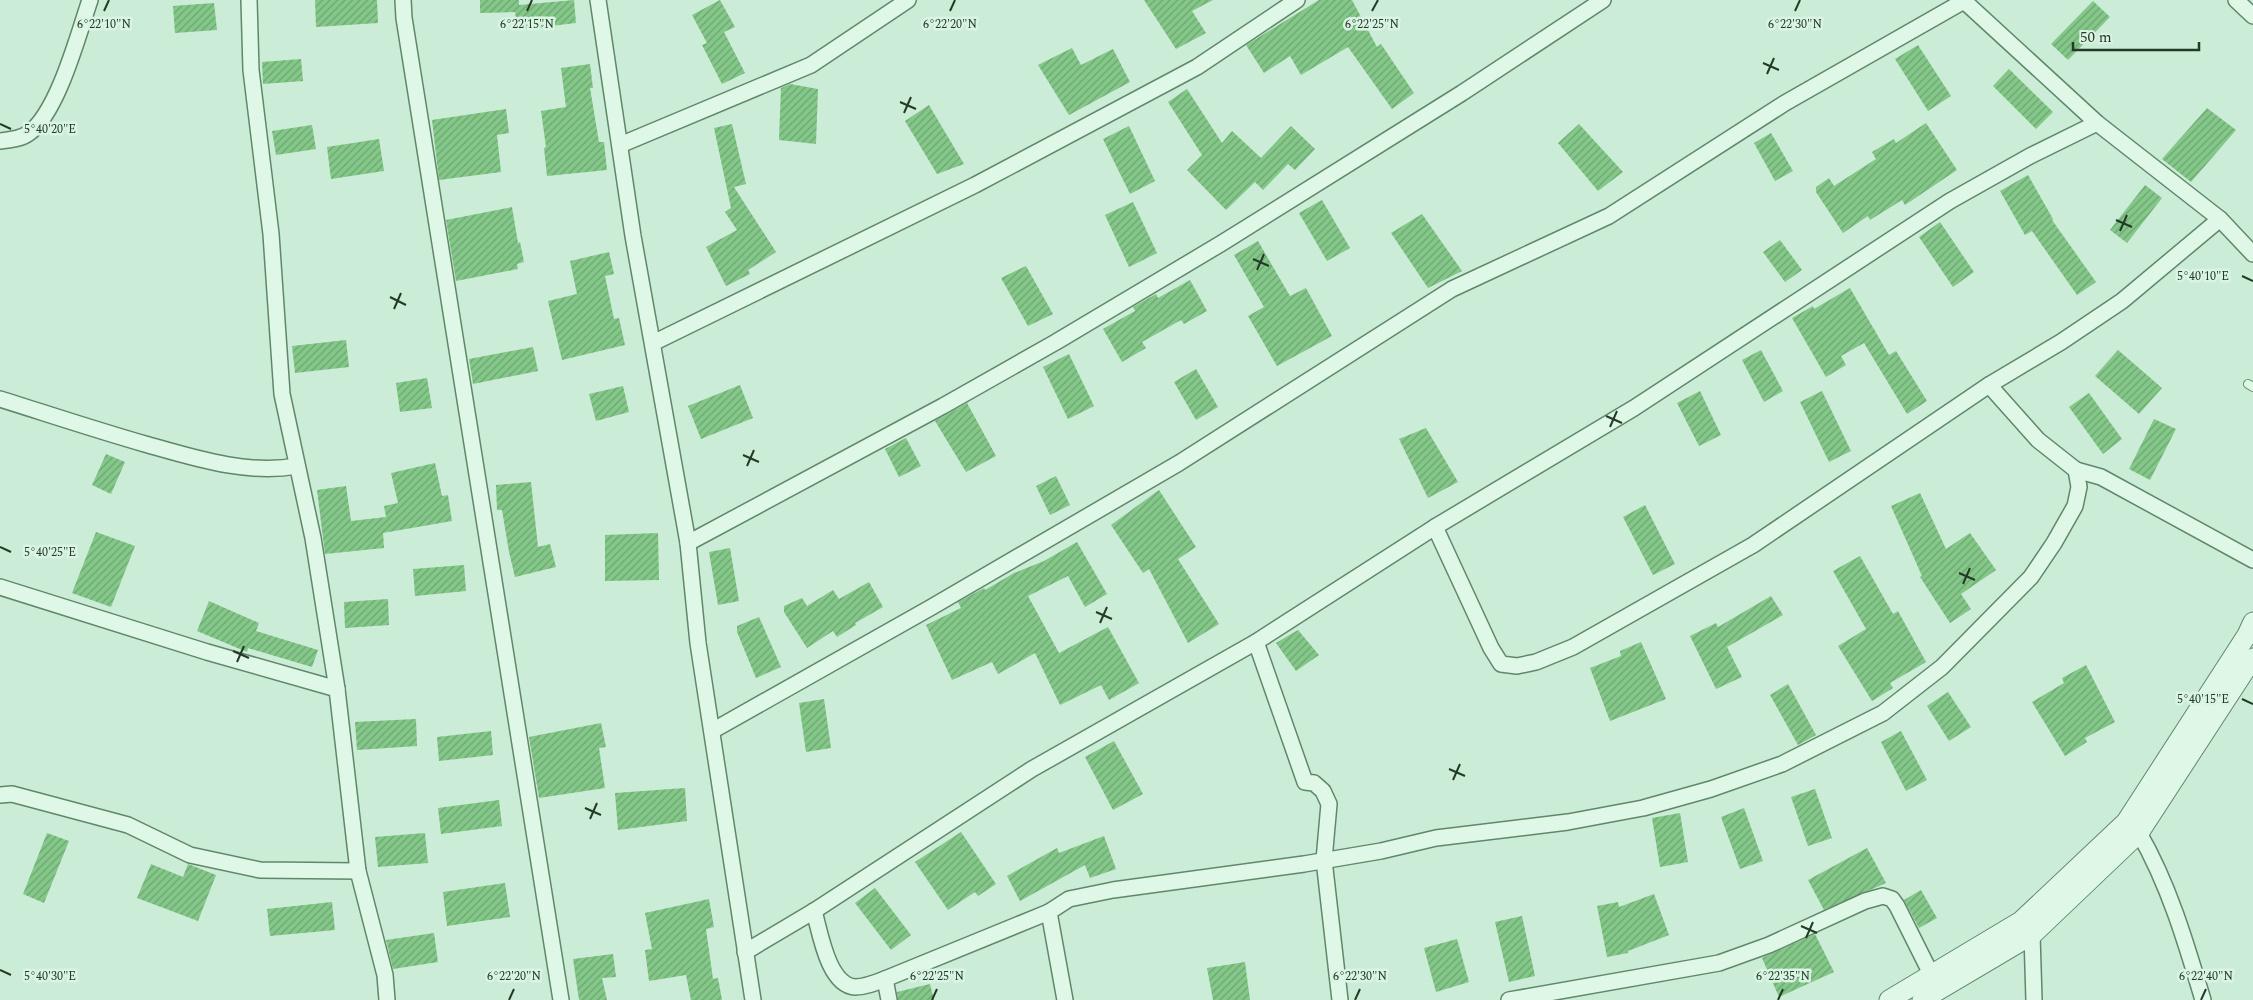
<svg xmlns="http://www.w3.org/2000/svg" width="2253" height="1000" font-family="Spectral,serif">
  <style>
    .building { fill: url(#building-hatch) }
    .lines { fill: none; stroke-linecap: round; stroke-linejoin: round }
    .service-casing { stroke: #608868; stroke-width: 10 }
    .minor-casing { stroke: #608868; stroke-width: 18 }
    .tertiary-casing { stroke: #608868; stroke-width: 21 }
    .service { stroke: #def7e7; stroke-width: 8 }
    .minor { stroke: #def7e7; stroke-width: 15 }
    .tertiary { stroke: #def7e7; stroke-width: 19 }
    .ticks { fill: none; stroke: #223a26; stroke-width: 2 }
    .ticks-label { font-size: 12px; text-anchor: middle; fill: #223a26; stroke: #daf4e4; stroke-width: 5; stroke-linejoin: round; paint-order: stroke }
  </style>
  <defs>
    <pattern id="building-hatch" width="6" height="6" patternUnits="userSpaceOnUse" patternTransform="scale(1.25)"><rect width="6" height="6" fill="#84c889"/><path d="M-1 1l2-2M0 6l6-6M5 7l2-2" fill="none" stroke="#6ca370"/></pattern>
  </defs>
  <rect width="100%" height="100%" fill="#cbecd7"/>
  <g class="building">
    <path d="M315,0H377L378,23L316,27Z"/>
    <path d="M480,0H519V5L574,0L576,23L517,30L515,12L480,13Z"/>
    <path d="M720,0L735,27L724,32L745,73L722,84L702,45L707,43L692,15Z"/>
    <path d="M1144,0H1213L1192,11L1206,33L1176,49Z"/>
    <path d="M1319,0H1352L1377,47L1381,44L1414,93L1392,109L1348,47L1301,75L1290,56L1264,73L1246,45Z"/>
    <path d="M2093,1L2110,17L2068,60L2051,44Z"/>
    <path d="M214,3L217,30L175,33L173,6Z"/>
    <path d="M1918,45L1951,96L1928,111L1895,59Z"/>
    <path d="M1072,48L1081,65L1113,49L1130,82L1069,115L1038,65Z"/>
    <path d="M301,59L303,81L263,84L262,62Z"/>
    <path d="M590,64L593,88H590L599,142H604L607,170L547,176L544,148L546,147L541,111L566,107L561,68Z"/>
    <path d="M2009,69L2053,112L2036,129L1993,86Z"/>
    <path d="M790,84L818,89L816,144L779,140L781,88Z"/>
    <path d="M1187,89L1222,143L1232,131L1261,158L1291,126L1315,149L1295,170L1288,164L1263,190L1255,182L1226,210L1187,170L1202,155L1168,102Z"/>
    <path d="M929,105L964,164L937,174L905,121Z"/>
    <path d="M2207,108L2236,130L2191,182L2162,159Z"/>
    <path d="M506,109L509,133L497,135L501,172L439,180L432,120Z"/>
    <path d="M1926,123L1957,170L1905,205L1902,200L1870,220L1868,216L1843,233L1816,192V187L1829,178L1834,186L1876,159L1872,152L1894,139L1896,143Z"/>
    <path d="M732,124L746,184L734,187L776,252L748,270L750,274L726,286L706,247L737,230L725,212L731,208L714,128Z"/>
    <path d="M1579,124L1623,172L1598,191L1558,143Z"/>
    <path d="M312,125L316,149L276,155L272,131Z"/>
    <path d="M1129,126L1155,181L1130,194L1103,139Z"/>
    <path d="M1771,133L1793,171L1775,181L1754,143Z"/>
    <path d="M379,139L384,171L331,179L327,147Z"/>
    <path d="M2028,175L2053,219L2052,220L2096,282L2077,295L2032,231L2025,235L2000,191Z"/>
    <path d="M2145,185L2162,198L2127,243L2110,230Z"/>
    <path d="M1322,200L1350,248L1327,261L1299,213Z"/>
    <path d="M1133,202L1157,253L1129,267L1105,215Z"/>
    <path d="M512,207L518,243L520,242L524,262L517,264L518,269L456,281L446,220Z"/>
    <path d="M1422,214L1462,271L1428,288L1391,233Z"/>
    <path d="M1940,222L1974,272L1953,287L1919,237Z"/>
    <path d="M1780,240L1802,270L1785,282L1763,252Z"/>
    <path d="M1258,241L1290,296L1306,288L1332,336L1277,366L1248,316L1264,307L1234,255Z"/>
    <path d="M609,252L614,274L605,276L614,319L619,318L625,345L562,360L548,301L577,294L570,261Z"/>
    <path d="M1026,266L1053,314L1028,326L1001,278Z"/>
    <path d="M1190,280L1207,311L1184,324L1181,320L1142,342L1146,348L1122,362L1103,329L1135,311L1133,307L1156,294L1158,298Z"/>
    <path d="M1850,288L1889,355L1896,351L1927,401L1907,414L1864,343L1841,356L1846,365L1826,377L1792,318L1813,306L1814,309Z"/>
    <path d="M346,340L349,367L295,373L292,346Z"/>
    <path d="M533,347L538,371L473,384L469,359Z"/>
    <path d="M1761,350L1783,391L1764,402L1742,360Z"/>
    <path d="M2118,350L2162,388L2139,414L2095,376Z"/>
    <path d="M1069,354L1094,406L1068,419L1043,367Z"/>
    <path d="M1196,369L1218,407L1196,420L1174,382Z"/>
    <path d="M427,378L432,408L400,412L396,383Z"/>
    <path d="M740,385L753,418L701,439L688,406Z"/>
    <path d="M623,386L629,412L596,421L589,394Z"/>
    <path d="M1700,391L1721,435L1699,446L1677,403Z"/>
    <path d="M1822,391L1851,451L1829,462L1800,402Z"/>
    <path d="M2089,393L2122,439L2103,454L2069,407Z"/>
    <path d="M967,403L996,456L966,472L935,421Z"/>
    <path d="M2154,419L2176,429L2150,480L2129,469Z"/>
    <path d="M1426,428L1458,482L1428,498L1399,439Z"/>
    <path d="M906,438L921,466L899,477L885,449Z"/>
    <path d="M106,454L125,462L111,494L92,485Z"/>
    <path d="M435,463L442,496L448,495L452,521L383,533L384,548L325,554L317,490L346,486L351,521L386,517L384,506L398,503L391,473Z"/>
    <path d="M1056,476L1070,505L1050,515L1036,486Z"/>
    <path d="M531,482L538,547L550,544L556,567L515,577L509,552L502,510H497L496,485Z"/>
    <path d="M1159,490L1196,547L1178,559L1219,624L1188,643L1149,569L1143,573L1111,525Z"/>
    <path d="M1920,493L1946,549L1970,533L1996,570L1961,594L1971,609L1950,623L1920,577L1922,576L1891,506Z"/>
    <path d="M1645,505L1675,564L1653,575L1623,517Z"/>
    <path d="M96,532L135,546L111,607L72,593Z"/>
    <path d="M658,533L659,580L605,581V535Z"/>
    <path d="M1077,542L1107,594L1085,607L1068,576L1028,596L1059,653L1108,627L1139,683L1109,700L1101,685L1060,705L1035,653L998,674L992,662L952,680L926,625L961,608L958,602L984,588L985,590L1014,573L1044,561Z"/>
    <path d="M730,548L739,601L718,605L709,552Z"/>
    <path d="M1860,556L1893,614L1898,611L1926,662L1890,683L1893,688L1872,701L1838,646L1866,629L1833,571Z"/>
    <path d="M464,565L466,591L415,596L413,569Z"/>
    <path d="M869,582L883,607L855,623L856,625L837,637L833,631L807,648L784,612V606L802,598L807,606L833,590L839,599Z"/>
    <path d="M1771,596L1783,615L1727,647L1742,677L1716,689L1690,636L1716,623L1718,627Z"/>
    <path d="M388,599L389,625L345,628L344,602Z"/>
    <path d="M209,601L259,623L256,631L318,650L312,667L248,648L247,652L197,631Z"/>
    <path d="M759,617L781,667L756,678L737,632V626Z"/>
    <path d="M1298,630L1319,655L1296,671L1276,643Z"/>
    <path d="M1641,642L1666,699L1610,721L1590,668L1621,656L1620,651Z"/>
    <path d="M2086,665L2115,722L2085,738L2087,742L2065,756L2032,702L2064,683L2062,678Z"/>
    <path d="M1788,684L1816,735L1798,745L1770,695Z"/>
    <path d="M1948,692L1971,727L1949,741L1927,706Z"/>
    <path d="M824,699L831,748L806,752L799,703Z"/>
    <path d="M416,719L417,746L357,750L355,722Z"/>
    <path d="M601,723L606,747L599,748L605,788L539,798L529,737Z"/>
    <path d="M491,731L493,755L439,761L437,737Z"/>
    <path d="M1901,731L1927,780L1906,791L1881,742Z"/>
    <path d="M1114,741L1143,794L1113,810L1085,757Z"/>
    <path d="M685,788L687,821L618,830L615,793Z"/>
    <path d="M1815,789L1832,838L1808,846L1791,797Z"/>
    <path d="M499,800L502,826L441,834L438,808Z"/>
    <path d="M1744,808L1763,861L1740,869L1721,817Z"/>
    <path d="M1680,813L1688,862L1660,867L1652,818Z"/>
    <path d="M961,832L996,884L978,896L975,892L948,910L915,862Z"/>
    <path d="M47,833L69,841L44,903L23,894Z"/>
    <path d="M425,833L428,863L378,867L375,837Z"/>
    <path d="M1104,836L1116,869L1090,878L1085,865L1020,901L1007,876L1057,848L1059,853Z"/>
    <path d="M1867,848L1886,883L1824,910L1808,880Z"/>
    <path d="M151,864L183,877L188,864L216,875L198,921L137,898Z"/>
    <path d="M505,883L510,917L447,926L443,892Z"/>
    <path d="M875,888L911,935L891,950L855,903Z"/>
    <path d="M1921,890L1937,918L1919,928L1904,900Z"/>
    <path d="M1654,894L1669,935L1628,951V953L1607,957L1597,906L1618,902L1619,907Z"/>
    <path d="M709,899L714,927L706,929L713,979L718,978L722,1000H691L686,975L649,981L645,950L652,949L645,913Z"/>
    <path d="M332,902L335,930L270,936L267,909Z"/>
    <path d="M1522,916L1535,976L1509,982L1495,922Z"/>
    <path d="M434,933L438,962L393,969L386,940Z"/>
    <path d="M1815,934L1834,972L1779,997L1762,958Z"/>
    <path d="M1457,939L1469,982L1436,992L1424,948Z"/>
    <path d="M613,954L616,977L602,978L607,1000H579L573,959Z"/>
    <path d="M1245,962L1250,1000H1213L1207,968Z"/>
    <path d="M930,984L934,1000H898L897,992Z"/>
  </g>
  <g class="lines">
    <defs>
      <path id="service" d="M2248,384L2253,387"/>
      <g id="minor">
        <path d="M249,0L251,70L271,234L282,394L313,538L337,689L358,871L385,975L387,1000"/>
        <path d="M403,0L404,18L561,1000"/>
        <path d="M598,0L633,236L688,543L698,643L753,1000"/>
        <path d="M1963,0L2097,123L2220,219L2253,254"/>
        <path d="M2236,0L2253,16"/>
        <path d="M0,141C10,140 21,139 29,133C58,112 78,35 90,0"/>
        <path d="M620,145L811,65L908,0"/>
        <path d="M653,343L975,185L1197,67L1297,0"/>
        <path d="M0,399C48,414 96,430 145,444C195,458 246,475 297,466"/>
        <path d="M2076,470L2101,477L2253,560"/>
        <path d="M1435,527L1491,648L1501,664L1517,666L1536,662L1573,647L1753,545L1989,385L2061,342L2122,301L2220,219"/>
        <path d="M688,543L943,406L1056,342L1222,243L1462,93L1603,0"/>
        <path d="M0,587L207,652L337,689"/>
        <path d="M1256,642L1305,782L1314,783L1323,791L1329,804L1324,860L1340,1000"/>
        <path d="M712,731L930,608L1179,463L1452,289L1609,216L1785,103L1964,1"/>
        <path d="M0,795L12,794L128,825L190,855L260,870L358,871"/>
        <path d="M2139,833C2169,885 2186,943 2203,1000"/>
        <path d="M814,911C820,932 828,985 855,987C865,987 875,983 885,979"/>
        <path d="M2032,935L2034,1000"/>
        <path d="M745,952L814,911L1032,769L1256,642L1435,527L1634,408L1950,201L2030,156L2097,123"/>
        <path d="M889,1000L885,979L1049,912"/>
        <path d="M1065,1000L1049,912L1069,899L1113,890L1304,864L1381,851L1436,838L1568,822L1643,808L1711,789L1782,764L1883,713L1942,667L2031,577L2054,543L2075,506L2079,487L2076,470L2038,440L1989,385"/>
        <path d="M1509,1000L1719,963L1769,945L1865,901L1883,896L1892,899L1897,906L1931,974"/>
      </g>
      <g id="tertiary">
        <path d="M1889,1000L2021,921L2126,822L2247,635L2253,622"/>
        <path d="M1922,1000L2032,935L2139,833L2253,658"/>
      </g>
    </defs>
    <use href="#service" class="service-casing"/>
    <use href="#minor" class="minor-casing"/>
    <use href="#tertiary" class="tertiary-casing"/>
    <use href="#service" class="service"/>
    <use href="#minor" class="minor"/>
    <use href="#tertiary" class="tertiary"/>
  </g>
  <path class="ticks" d="M104,11L109,0M527,11L532,0M950,11L955,0M1372,11L1378,0M1795,11L1800,0M1763,63L1779,70M1767,74L1774,58M900,102L916,109M904,113L911,97M0,124L11,129M2116,220L2132,227M2120,231L2127,215M1253,259L1269,266M1257,270L1264,254M2242,276L2253,281M390,297L406,305M394,309L401,293M1606,416L1622,423M1610,427L1617,411M743,455L759,462M747,466L754,450M0,547L11,552M1959,573L1975,580M1963,584L1970,568M1096,612L1112,619M1100,623L1107,607M233,651L249,658M237,662L244,646M2242,699L2253,704M1449,769L1465,776M1453,780L1460,764M585,808L601,815M590,819L597,803M1801,926L1817,933M1806,938L1813,922M0,970L11,975M509,1000L514,989M932,1000L937,989M1355,1000L1360,989M1778,1000L1783,989M2201,1000L2206,989"/>
  <g class="ticks-label">
    <text x="104" y="28">6°22'10"N</text>
    <text x="527" y="28">6°22'15"N</text>
    <text x="950" y="28">6°22'20"N</text>
    <text x="1372" y="28">6°22'25"N</text>
    <text x="1795" y="28">6°22'30"N</text>
    <text x="50" y="133">5°40'20"E</text>
    <text x="2203" y="280">5°40'10"E</text>
    <text x="50" y="556">5°40'25"E</text>
    <text x="2203" y="703">5°40'15"E</text>
    <text x="50" y="980">5°40'30"E</text>
    <text x="514" y="980">6°22'20"N</text>
    <text x="937" y="980">6°22'25"N</text>
    <text x="1360" y="980">6°22'30"N</text>
    <text x="1783" y="980">6°22'35"N</text>
    <text x="2206" y="980">6°22'40"N</text>
  </g>
  <path d="M2073 42v8h126v-8" fill="none" stroke="#223a26" stroke-width="2.5"/>
  <text x="2080" y="42" font-size="15" fill="#223a26" stroke="#daf4e4" stroke-width="4" paint-order="stroke">50 m</text>
</svg>
